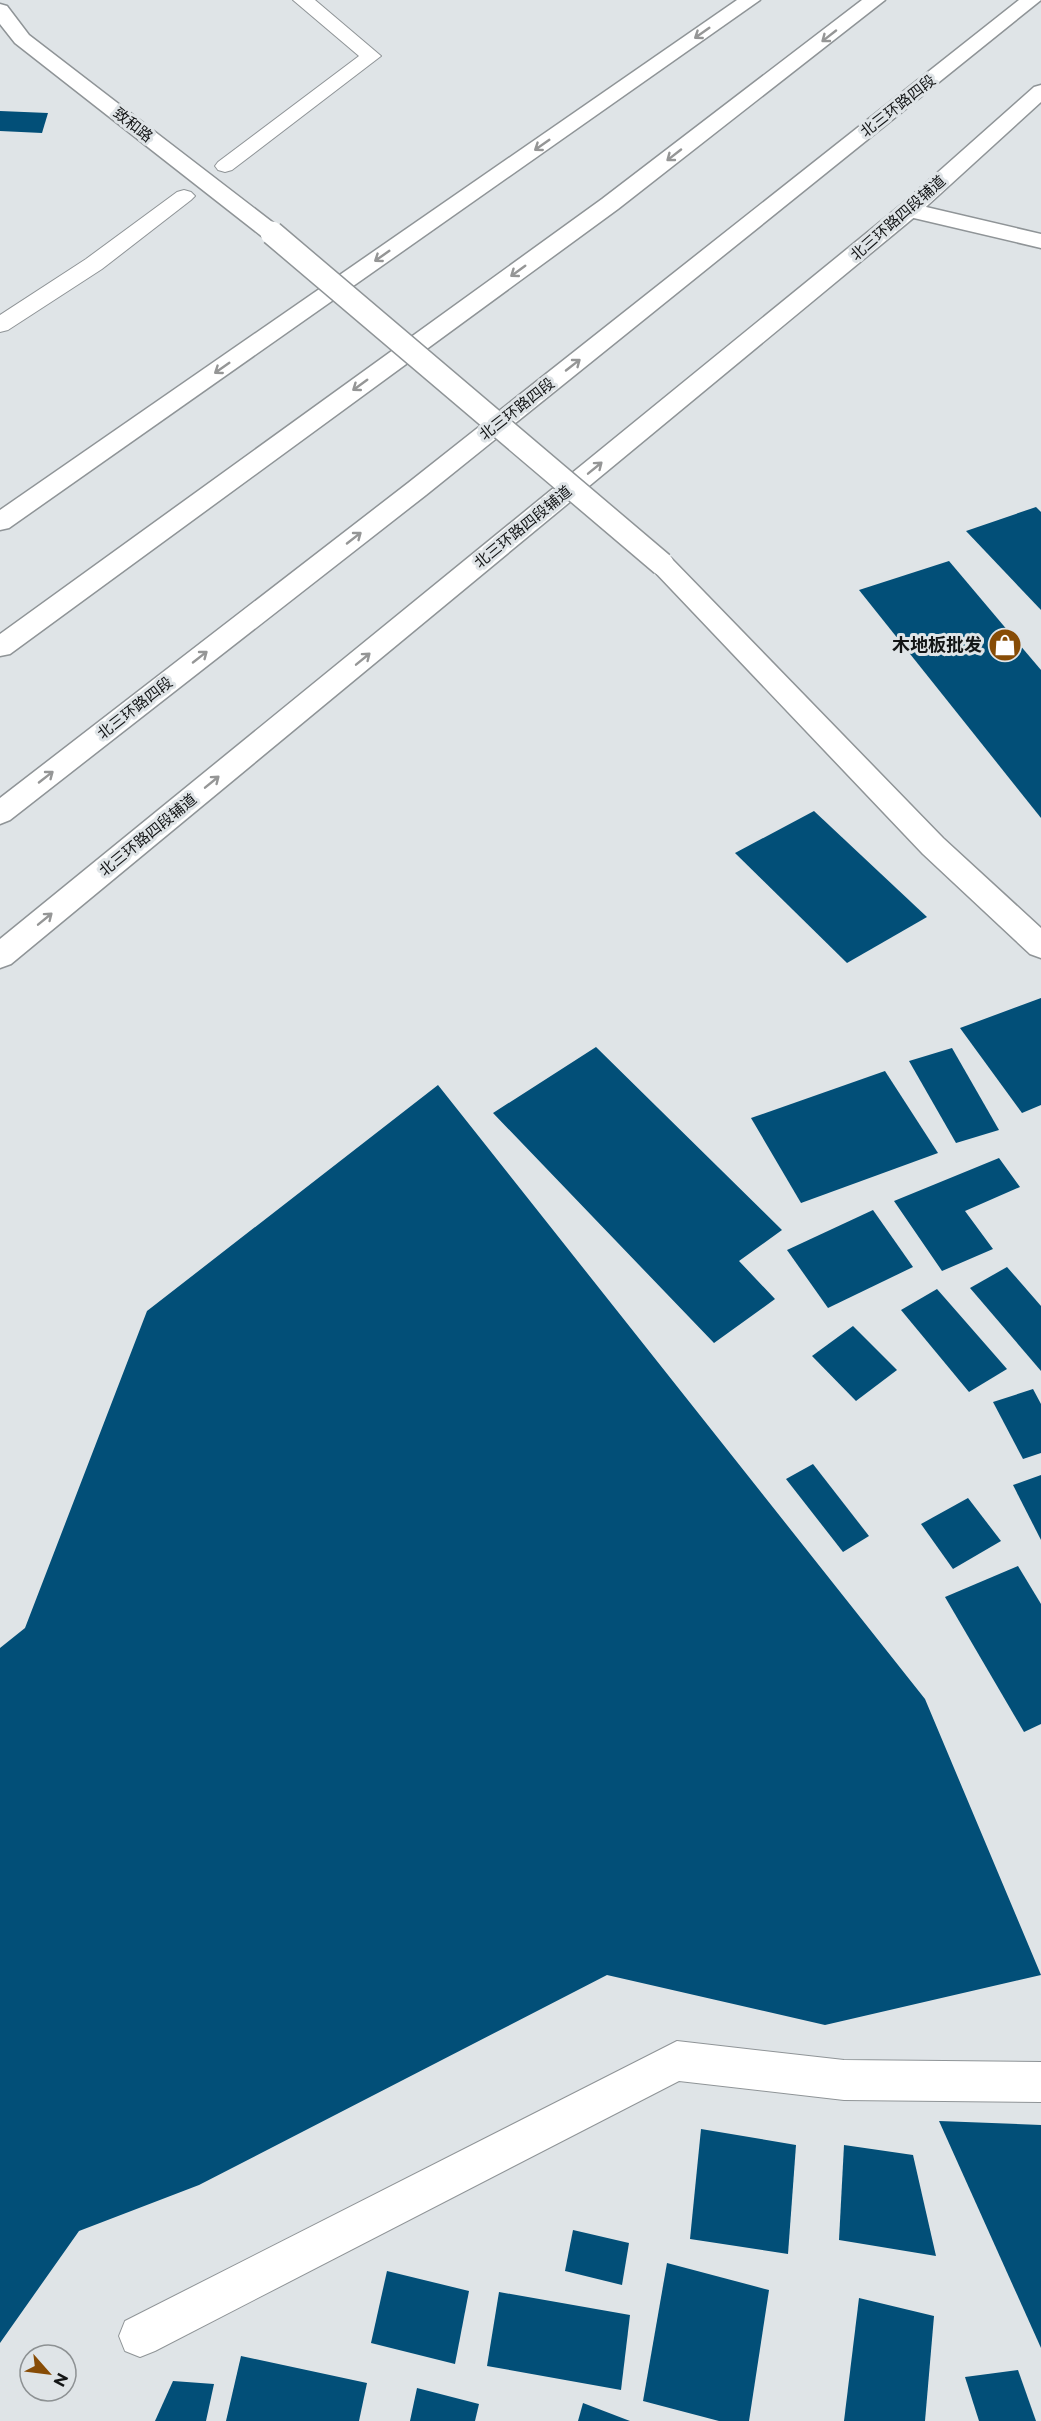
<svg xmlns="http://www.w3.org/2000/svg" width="1041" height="2421" font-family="Montserrat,'Noto Sans SC',sans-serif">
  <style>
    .building { fill: #024f78 }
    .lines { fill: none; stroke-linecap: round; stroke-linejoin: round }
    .service-casing { stroke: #8f9497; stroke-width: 2 }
    .minor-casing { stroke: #8f9497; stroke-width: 3 }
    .secondary-casing { stroke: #8f9497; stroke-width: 3 }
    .trunk-casing { stroke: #8f9497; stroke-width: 3 }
    .service { fill: #fff; fill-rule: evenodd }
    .minor { fill: #fff; fill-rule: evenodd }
    .secondary { fill: #fff; fill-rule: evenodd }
    .trunk { fill: #fff; fill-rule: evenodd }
    .minor-bridge-casing { stroke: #8f9497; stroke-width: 26; stroke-linecap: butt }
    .minor-bridge { stroke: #fff; stroke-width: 23 }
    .oneway { stroke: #959696 }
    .labels { text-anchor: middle; stroke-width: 6; stroke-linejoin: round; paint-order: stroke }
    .far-street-label { font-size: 15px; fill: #131516; stroke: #dfe4e7 }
    .poi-label { font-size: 18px; font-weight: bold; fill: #131516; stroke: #dfe4e7; text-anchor: end }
  </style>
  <rect width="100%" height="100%" fill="#dfe4e7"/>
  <g class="building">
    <path d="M0,111L48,113L42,133L0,131Z"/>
    <path d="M1036,507L1041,512V610L966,531Z"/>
    <path d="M949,561L1041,670V818L859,590Z"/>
    <path d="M814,811L927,917L847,963L735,853Z"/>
    <path d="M1041,998V1105L1022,1113L960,1028Z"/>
    <path d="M596,1047L782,1230L739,1261L775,1299L714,1343L493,1113Z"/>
    <path d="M952,1048L999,1130L956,1143L909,1061Z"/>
    <path d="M885,1071L938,1153L801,1203L751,1118Z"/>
    <path d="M438,1085L925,1699L1041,1975L825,2025L607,1975L199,2185L79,2231L0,2343V1648L25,1628L147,1311Z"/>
    <path d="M999,1158L1020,1187L965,1211L993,1249L942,1271L894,1201Z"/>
    <path d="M873,1210L913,1267L828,1308L787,1250Z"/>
    <path d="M1007,1267L1041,1306V1371L970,1288Z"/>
    <path d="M937,1289L1007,1369L969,1392L901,1310Z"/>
    <path d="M853,1326L897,1370L856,1401L812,1356Z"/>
    <path d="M1033,1389L1041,1404V1453L1023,1459L993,1402Z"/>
    <path d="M813,1464L869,1536L843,1552L786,1479Z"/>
    <path d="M1041,1475V1540L1013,1485Z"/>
    <path d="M968,1498L1001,1541L953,1569L921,1524Z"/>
    <path d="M1018,1566L1041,1604V1724L1024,1732L945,1597Z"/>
    <path d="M939,2121L1041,2125V2348Z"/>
    <path d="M701,2129L796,2145L788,2254L690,2239Z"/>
    <path d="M844,2145L913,2155L936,2256L839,2240Z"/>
    <path d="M573,2230L629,2243L622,2285L565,2271Z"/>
    <path d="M667,2263L769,2290L749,2421H719L643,2401Z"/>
    <path d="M387,2271L469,2291L455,2364L371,2343Z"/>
    <path d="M499,2292L630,2315L621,2390L487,2366Z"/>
    <path d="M859,2298L934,2316L925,2421H844Z"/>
    <path d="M241,2356L367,2383L359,2421H226Z"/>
    <path d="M1018,2370L1036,2421H979L965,2377Z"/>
    <path d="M173,2381L214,2384L206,2421H155Z"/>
    <path d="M417,2388L479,2404L475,2421H410Z"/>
    <path d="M583,2403L630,2421H578Z"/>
  </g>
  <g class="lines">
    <defs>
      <g id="service">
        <path d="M293,0H315L381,56L232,170L225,172L218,170L215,166L218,162L359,56Z"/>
        <path d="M184,190L191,192L195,196L191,200L102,269L8,330L0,332V315L86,259L177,192Z"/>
        <path d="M677,2041L844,2060L1041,2062V2102L844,2100L679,2081L155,2351L140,2357L125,2351L119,2336L125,2321Z"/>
      </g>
      <g id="minor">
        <path d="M0,4L7,6L29,35L280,228L283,233L280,238L272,240L264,238L15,43L0,24Z"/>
        <path d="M909,203L1041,234V248L901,215L898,210L901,205Z"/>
        <path d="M662,555L671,558L943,838L1041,928V958L1030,954L923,854L653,570L649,564L653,558Z"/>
      </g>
      <g id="secondary">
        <path d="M737,0H760L9,528L0,530V510Z"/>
        <path d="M1041,85V102L917,215L11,964L0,968V939L901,205L1034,87Z"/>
      </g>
      <g id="trunk">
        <path d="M862,0H885L618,209L10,654L0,656V634L602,199Z"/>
        <path d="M1019,0H1041L426,495L10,820L0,824V798L408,483Z"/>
      </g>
    </defs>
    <use href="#service" class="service-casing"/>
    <use href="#minor" class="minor-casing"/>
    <use href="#secondary" class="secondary-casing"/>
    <use href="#trunk" class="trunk-casing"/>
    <use href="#service" class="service"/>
    <use href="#minor" class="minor"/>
    <use href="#secondary" class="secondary"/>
    <use href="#trunk" class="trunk"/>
    <defs>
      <path id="minor-bridge" d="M272,233L662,564"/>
    </defs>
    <use href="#minor-bridge" class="minor-bridge-casing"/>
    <use href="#minor-bridge" class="minor-bridge"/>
  </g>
  <defs><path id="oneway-shaft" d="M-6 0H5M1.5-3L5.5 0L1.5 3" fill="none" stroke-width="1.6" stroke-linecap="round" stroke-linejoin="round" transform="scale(1.5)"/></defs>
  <g class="oneway">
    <use href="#oneway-shaft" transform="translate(702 33) rotate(145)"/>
    <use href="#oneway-shaft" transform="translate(829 36) rotate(142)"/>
    <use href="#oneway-shaft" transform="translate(542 145) rotate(145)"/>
    <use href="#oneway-shaft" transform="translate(674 155) rotate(142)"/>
    <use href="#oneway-shaft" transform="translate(382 256) rotate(145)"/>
    <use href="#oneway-shaft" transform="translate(518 271) rotate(144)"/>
    <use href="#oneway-shaft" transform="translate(573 365) rotate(-38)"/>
    <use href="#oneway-shaft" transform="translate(222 368) rotate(145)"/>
    <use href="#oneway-shaft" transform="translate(360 385) rotate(144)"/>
    <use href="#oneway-shaft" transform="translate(595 468) rotate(-39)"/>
    <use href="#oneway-shaft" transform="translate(354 538) rotate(-38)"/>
    <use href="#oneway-shaft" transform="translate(200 657) rotate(-38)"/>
    <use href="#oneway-shaft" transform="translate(363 659) rotate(-39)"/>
    <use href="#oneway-shaft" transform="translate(46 777) rotate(-38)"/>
    <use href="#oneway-shaft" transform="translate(212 782) rotate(-39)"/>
    <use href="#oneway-shaft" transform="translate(45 919) rotate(-39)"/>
  </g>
  <defs>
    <symbol id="shop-disc" viewBox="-11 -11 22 22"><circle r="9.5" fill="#874c06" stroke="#dfe4e7"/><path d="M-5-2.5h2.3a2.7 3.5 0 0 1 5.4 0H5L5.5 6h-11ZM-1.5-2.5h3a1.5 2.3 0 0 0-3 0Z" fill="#fff"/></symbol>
  </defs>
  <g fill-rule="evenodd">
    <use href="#shop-disc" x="986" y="626" width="38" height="38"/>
  </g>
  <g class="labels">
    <g class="far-street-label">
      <text transform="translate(898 106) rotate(-38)" y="5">北三环路四段</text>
      <text transform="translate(133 125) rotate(38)" y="5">致和路</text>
      <text transform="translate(898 218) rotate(-41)" y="5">北三环路四段辅道</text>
      <text transform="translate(517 409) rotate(-38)" y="5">北三环路四段</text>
      <text transform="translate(523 527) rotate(-39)" y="5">北三环路四段辅道</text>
      <text transform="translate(135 708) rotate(-38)" y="5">北三环路四段</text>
      <text transform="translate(148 835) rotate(-39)" y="5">北三环路四段辅道</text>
    </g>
    <g class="poi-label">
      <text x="982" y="651">木地板批发</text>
    </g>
  </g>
  <g transform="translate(48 2373) rotate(118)"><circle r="28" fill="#dfe4e7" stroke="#8d9193" stroke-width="1.5"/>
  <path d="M0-4.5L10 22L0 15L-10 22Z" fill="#874c06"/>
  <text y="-9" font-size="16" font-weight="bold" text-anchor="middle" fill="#131516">N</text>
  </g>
</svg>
